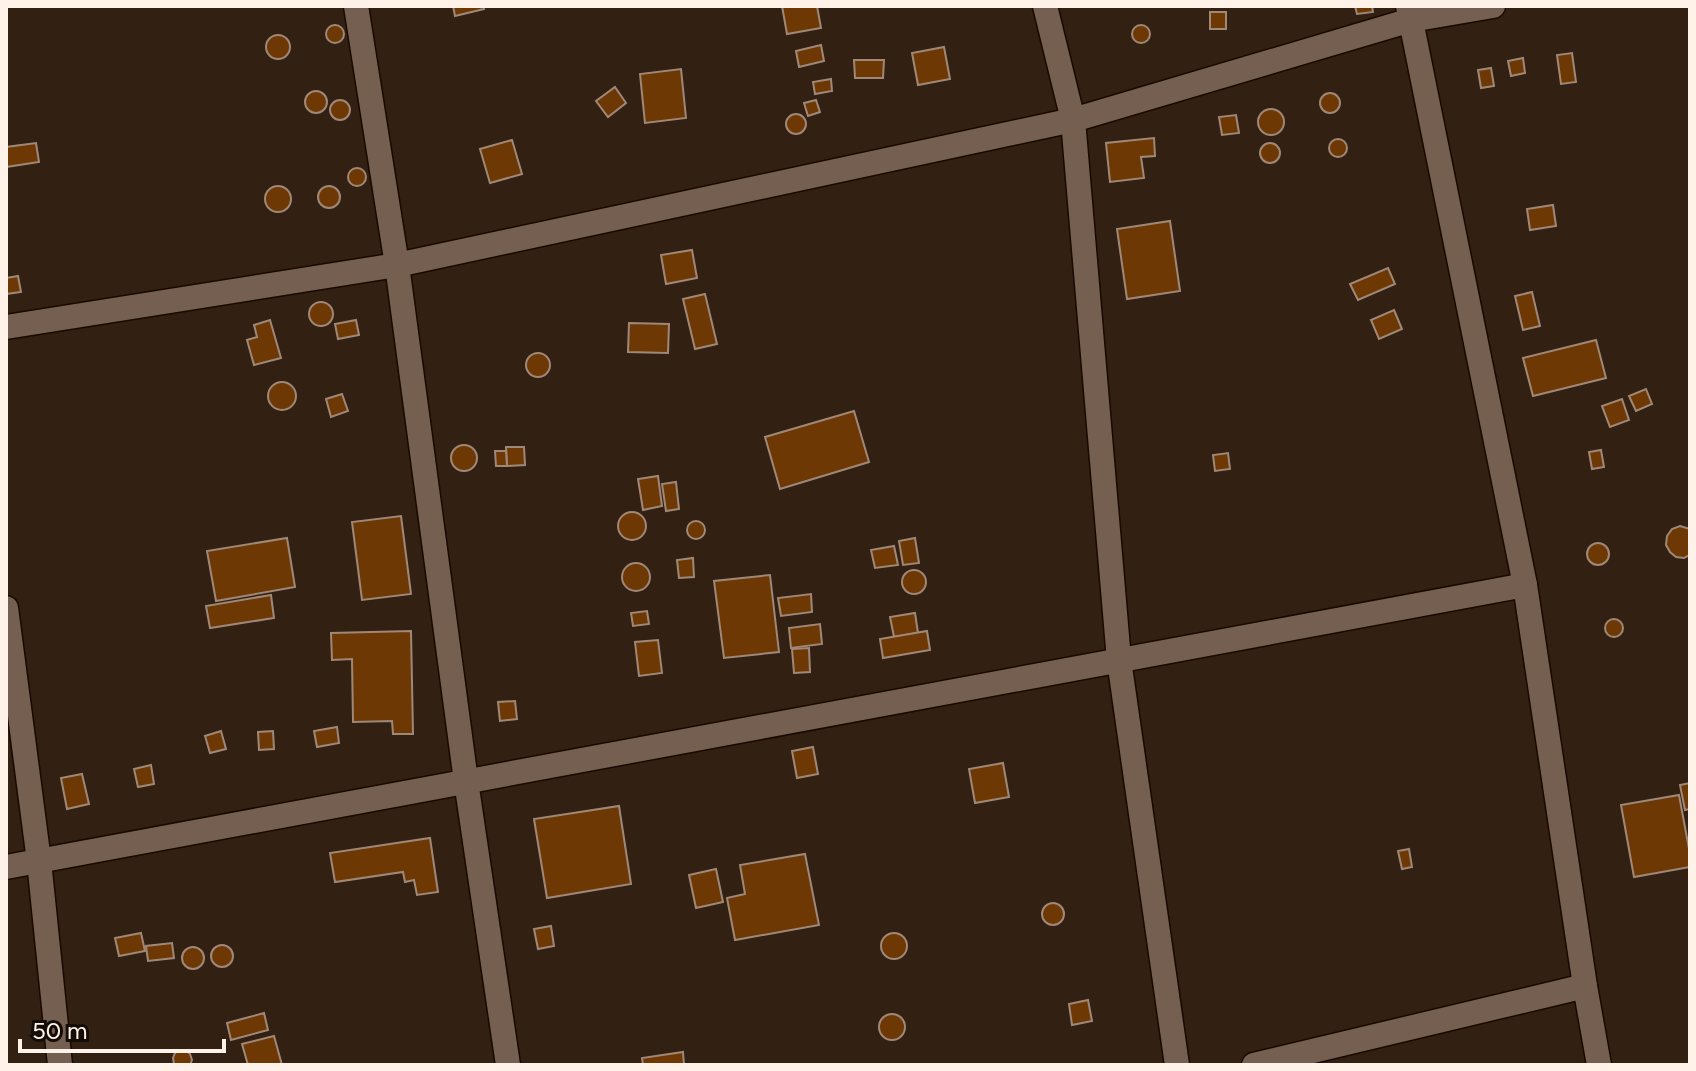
<svg xmlns="http://www.w3.org/2000/svg" width="1696" height="1071" font-family="Figtree,sans-serif">
  <style>
    .building { fill: #6d3803; stroke: #9f8878; stroke-width: 2 }
    .lines { fill: none; stroke-linecap: round; stroke-linejoin: round }
    .minor-casing { stroke: #190901; stroke-width: 27 }
    .minor { stroke: #745f50; stroke-width: 24 }
  </style>
  <rect width="100%" height="100%" fill="#322013"/>
  <g class="building">
    <path d="M453,6H483L484,9L455,16Z"/>
    <path d="M782,6H817L821,28L787,34Z"/>
    <path d="M1355,6H1372L1373,12L1357,14Z"/>
    <rect x="1210" y="12" width="16" height="17"/>
    <circle cx="1141" cy="34" r="9"/>
    <circle cx="335" cy="34" r="9"/>
    <circle cx="278" cy="47" r="12"/>
    <path d="M821,45L824,61L799,67L796,51Z"/>
    <path d="M944,47L950,79L918,85L912,53Z"/>
    <path d="M1572,53L1576,82L1561,84L1557,55Z"/>
    <path d="M1523,58L1525,73L1511,76L1508,61Z"/>
    <path d="M854,60H884L883,78H855Z"/>
    <path d="M1491,68L1494,86L1481,88L1478,70Z"/>
    <path d="M681,69L686,118L645,123L640,74Z"/>
    <path d="M831,79L832,91L815,94L813,82Z"/>
    <path d="M615,87L626,103L608,117L596,101Z"/>
    <circle cx="316" cy="102" r="11"/>
    <circle cx="1330" cy="103" r="10"/>
    <path d="M816,100L820,112L808,116L804,103Z"/>
    <circle cx="340" cy="110" r="10"/>
    <circle cx="1271" cy="122" r="13"/>
    <circle cx="796" cy="124" r="10"/>
    <path d="M1236,115L1239,133L1222,135L1219,117Z"/>
    <path d="M1154,138L1155,156L1141,157L1144,178L1110,182L1106,143Z"/>
    <circle cx="1338" cy="148" r="9"/>
    <path d="M512,140L522,174L490,183L480,149Z"/>
    <path d="M36,143L39,162L6,167V147Z"/>
    <circle cx="1270" cy="153" r="10"/>
    <circle cx="357" cy="177" r="9"/>
    <circle cx="278" cy="199" r="13"/>
    <circle cx="329" cy="197" r="11"/>
    <path d="M1553,205L1556,226L1530,230L1527,209Z"/>
    <path d="M1170,221L1180,291L1127,299L1117,229Z"/>
    <path d="M692,250L697,278L666,284L661,255Z"/>
    <path d="M1388,268L1395,284L1358,300L1350,284Z"/>
    <path d="M18,276L21,292L6,294V278Z"/>
    <path d="M1532,292L1540,326L1523,330L1515,296Z"/>
    <path d="M705,294L717,344L695,349L683,299Z"/>
    <circle cx="321" cy="314" r="12"/>
    <path d="M1394,310L1402,329L1379,339L1371,320Z"/>
    <path d="M270,320L281,358L254,365L247,340L257,337L254,325Z"/>
    <path d="M356,320L359,335L338,339L335,324Z"/>
    <path d="M629,323L669,324L668,353L628,352Z"/>
    <path d="M1596,340L1606,378L1533,396L1523,358Z"/>
    <circle cx="538" cy="365" r="12"/>
    <circle cx="282" cy="396" r="14"/>
    <path d="M1646,389L1652,404L1636,411L1629,396Z"/>
    <path d="M342,394L348,411L331,417L326,399Z"/>
    <path d="M1622,399L1629,420L1610,427L1602,406Z"/>
    <path d="M854,411L869,462L780,489L765,437Z"/>
    <circle cx="464" cy="458" r="13"/>
    <path d="M506,447H524L525,465L507,466Z"/>
    <path d="M1601,450L1604,467L1592,469L1589,452Z"/>
    <path d="M495,451H506L507,466H496Z"/>
    <path d="M1228,453L1230,469L1215,471L1213,455Z"/>
    <path d="M658,476L662,506L643,510L638,479Z"/>
    <path d="M676,482L679,509L666,511L662,484Z"/>
    <circle cx="632" cy="526" r="14"/>
    <path d="M401,516L411,594L362,600L352,522Z"/>
    <circle cx="696" cy="530" r="9"/>
    <path d="M1680,526L1690,529V555L1684,558L1676,557L1670,552L1666,545L1667,536L1672,529Z"/>
    <path d="M287,538L295,587L216,601L207,551Z"/>
    <path d="M915,538L919,563L903,565L899,541Z"/>
    <circle cx="1598" cy="554" r="11"/>
    <path d="M894,546L898,565L875,568L871,550Z"/>
    <path d="M693,558L694,577L679,578L677,560Z"/>
    <circle cx="636" cy="577" r="14"/>
    <circle cx="914" cy="582" r="12"/>
    <path d="M770,575L779,652L724,658L714,581Z"/>
    <path d="M811,594L812,612L781,616L778,598Z"/>
    <path d="M271,595L274,618L210,628L206,606Z"/>
    <path d="M647,611L649,624L633,626L631,613Z"/>
    <path d="M915,613L918,633L894,637L890,617Z"/>
    <circle cx="1614" cy="628" r="9"/>
    <path d="M820,624L822,644L791,648L789,628Z"/>
    <path d="M411,631L413,734H393L392,721L353,722L352,659L332,660L331,633Z"/>
    <path d="M927,631L930,650L883,658L880,639Z"/>
    <path d="M658,640L662,673L639,676L635,642Z"/>
    <path d="M809,648L810,672L794,673L792,649Z"/>
    <path d="M515,701L517,719L500,721L498,702Z"/>
    <path d="M337,727L339,743L317,747L314,731Z"/>
    <path d="M221,731L226,749L210,753L205,736Z"/>
    <path d="M273,731L274,749L259,750L258,732Z"/>
    <path d="M813,747L818,774L797,778L792,751Z"/>
    <path d="M1003,763L1009,797L975,803L969,769Z"/>
    <path d="M151,765L154,784L138,787L134,769Z"/>
    <path d="M82,774L89,804L67,809L61,778Z"/>
    <path d="M1690,783V809L1685,810L1680,785Z"/>
    <path d="M1679,795L1690,854V867L1634,877L1621,805Z"/>
    <path d="M619,806L631,884L547,898L534,819Z"/>
    <path d="M430,838L438,892L417,895L414,880L405,882L403,872L335,882L330,853Z"/>
    <path d="M1409,849L1412,867L1402,869L1398,851Z"/>
    <path d="M805,854L819,925L735,940L727,898L745,894L740,865Z"/>
    <path d="M716,869L723,902L696,908L689,875Z"/>
    <circle cx="1053" cy="914" r="11"/>
    <path d="M551,926L554,946L538,949L534,929Z"/>
    <path d="M141,933L145,951L119,956L115,938Z"/>
    <circle cx="894" cy="946" r="13"/>
    <path d="M172,943L174,958L148,961L146,946Z"/>
    <circle cx="222" cy="956" r="11"/>
    <circle cx="193" cy="958" r="11"/>
    <path d="M1088,1000L1092,1021L1072,1025L1069,1004Z"/>
    <path d="M264,1013L268,1030L231,1040L227,1023Z"/>
    <circle cx="892" cy="1027" r="13"/>
    <path d="M274,1036L282,1065H248L242,1044Z"/>
    <path d="M180,1050H186L190,1054L192,1060L190,1065L174,1064L173,1058L175,1053Z"/>
    <path d="M683,1052L684,1065H643L642,1058Z"/>
  </g>
  <g class="lines">
    <defs>
      <g id="minor">
        <path d="M356,6L397,265L466,781L508,1065"/>
        <path d="M1045,6L1073,120L1119,660L1177,1065"/>
        <path d="M1408,6L1525,585L1585,986L1599,1065"/>
        <path d="M6,327L397,265L1073,120L1411,20L1493,6"/>
        <path d="M6,608L39,861L60,1065"/>
        <path d="M6,867L1525,585"/>
        <path d="M1254,1065L1585,986"/>
      </g>
    </defs>
    <use href="#minor" class="minor-casing"/>
    <use href="#minor" class="minor"/>
  </g>
  <rect width="1696" height="1071" fill="none" stroke="#fff2e9" stroke-width="16"/>
  <path d="M20 1039v12h204v-12" fill="none" stroke="#fff2e9" stroke-width="4"/>
  <text x="32" y="1039" font-size="24" fill="#fff2e9" stroke="#140c07" stroke-width="6" paint-order="stroke">50 m</text>
</svg>
